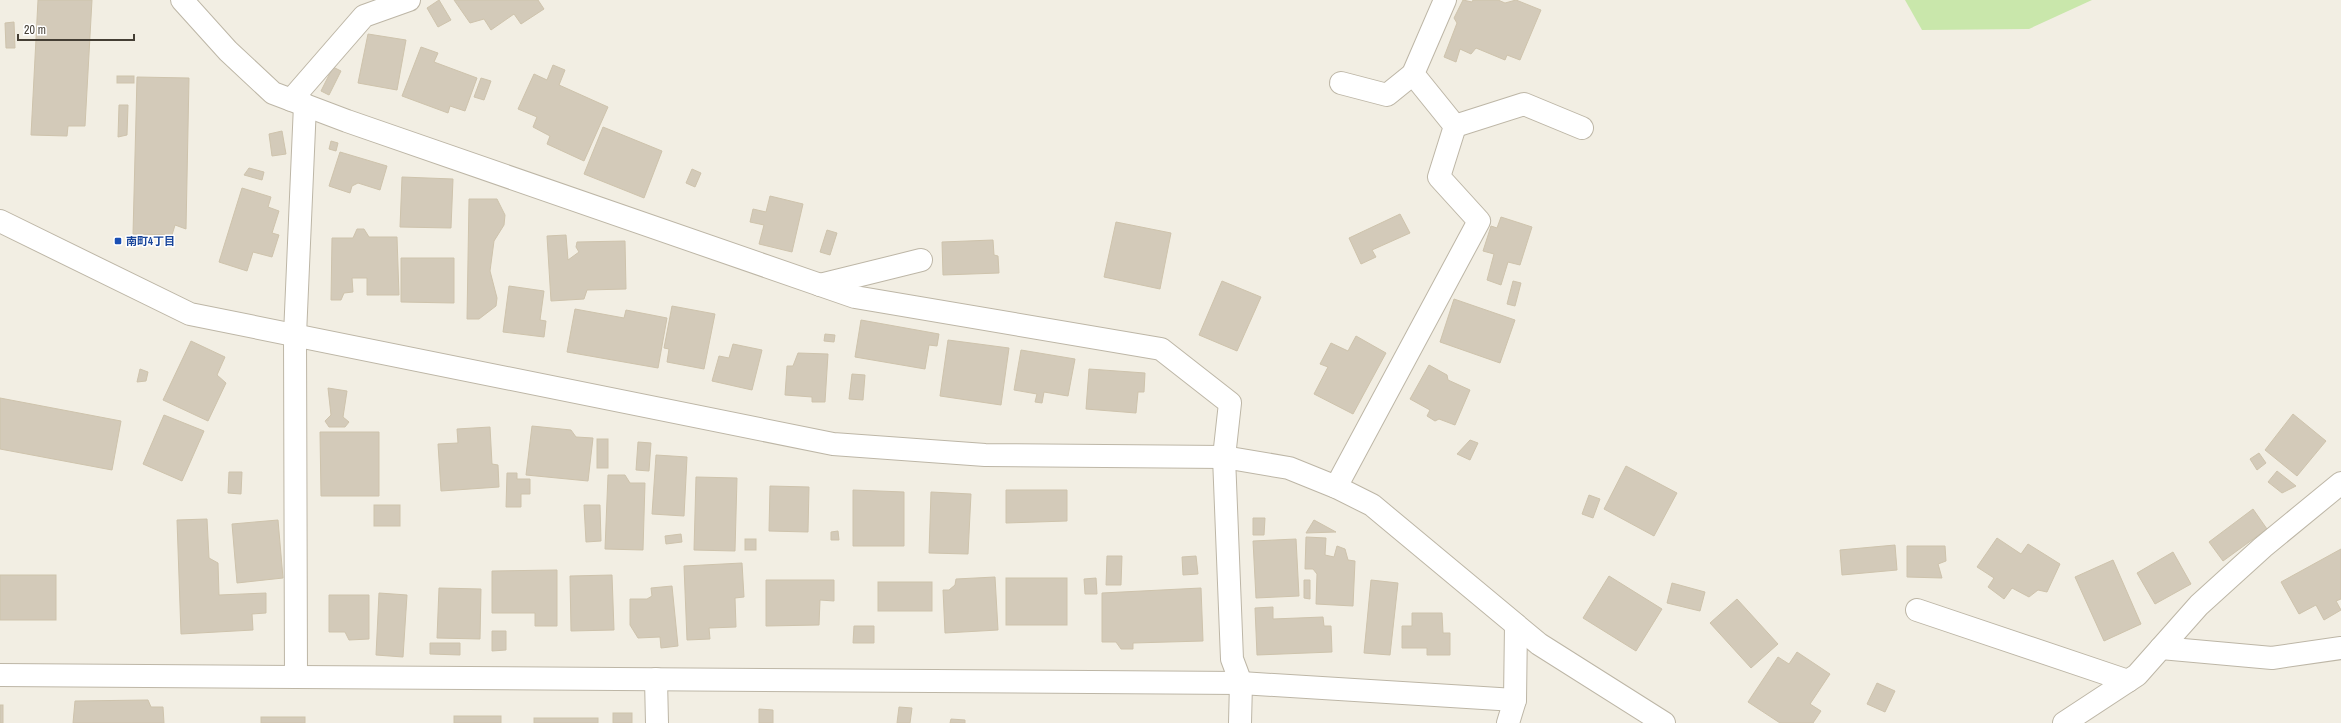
<svg xmlns="http://www.w3.org/2000/svg" width="2341" height="723" font-family="'Archivo Narrow','Noto Sans JP',sans-serif">
  <style>
    .green { fill: #c9e7ab }
    .building { fill: #d3cab9; stroke: #cec3ac }
    .lines { fill: none; stroke-linecap: round; stroke-linejoin: round }
    .minor-casing { stroke: #bdb6a6; stroke-width: 24 }
    .tertiary-casing { stroke: #bdb6a6; stroke-width: 24 }
    .minor { stroke: #fff; stroke-width: 22 }
    .tertiary { stroke: #fff; stroke-width: 22 }
    .transit-dot { fill: #1a4fb4; stroke: #fff; stroke-width: 1.5 }
    .labels { text-anchor: middle; stroke-width: 3; stroke-linejoin: round; paint-order: stroke }
    .transit-label { font-size: 11px; font-weight: bold; fill: #164399; stroke: #fff; text-anchor: start }
  </style>
  <rect width="100%" height="100%" fill="#f2eee3"/>
  <path class="green" d="M1905,0H2092L2029,29L1922,30Z"/>
  <g class="building">
    <path d="M38,0H92L85,126H68L67,136L31,135Z"/>
    <path d="M439,0L451,20L438,27L427,8Z"/>
    <path d="M454,0H538L544,9L521,24L514,14L491,30L484,19L470,23Z"/>
    <path d="M1463,0L1472,2L1473,0H1498L1505,3L1516,0L1541,10L1520,60L1507,55L1505,60L1476,48L1471,54L1460,49L1456,62L1444,57L1457,23L1454,18Z"/>
    <path d="M14,22L15,48H6L5,23Z"/>
    <path d="M368,34L406,40L397,90L358,83Z"/>
    <path d="M421,47L438,53L434,62L477,78L465,111L450,106L448,113L402,96Z"/>
    <path d="M553,65L565,70L559,85L608,107L584,161L547,144L550,136L533,127L537,117L518,109L534,74L547,80Z"/>
    <path d="M333,67L341,71L329,95L321,91Z"/>
    <rect x="117" y="76" width="17" height="7"/>
    <path d="M137,77L189,78L186,229L175,225L172,235L133,234Z"/>
    <path d="M481,78L491,81L484,100L474,97Z"/>
    <path d="M119,105H128L127,135L118,137Z"/>
    <path d="M603,127L662,151L644,198L584,174Z"/>
    <path d="M282,131L286,154L272,156L269,134Z"/>
    <path d="M331,141L338,143L336,151L329,149Z"/>
    <path d="M340,152L387,166L380,190L358,183L352,186L350,193L329,186Z"/>
    <path d="M249,168L264,172L262,180L244,175Z"/>
    <path d="M692,169L701,173L695,187L686,183Z"/>
    <path d="M402,177L453,179L451,228L400,227Z"/>
    <path d="M242,188L271,197L268,207L279,211L272,233L279,235L272,257L253,252L247,271L219,262Z"/>
    <path d="M770,196L803,204L792,252L759,244L764,225L750,222L753,209L766,212Z"/>
    <path d="M469,199H497L505,215L504,225L494,241L490,271L497,298L496,306L479,319H467Z"/>
    <path d="M1400,214L1410,233L1372,250L1376,257L1361,264L1349,238Z"/>
    <path d="M1501,217L1532,227L1520,265L1508,262L1501,285L1487,280L1494,254L1483,251L1491,226L1497,228Z"/>
    <path d="M1116,222L1171,233L1160,289L1104,277Z"/>
    <path d="M357,229H364L369,237H397L399,295H367V278H352L353,292L344,293L341,300H331L332,238H353Z"/>
    <path d="M827,230L837,233L830,255L820,252Z"/>
    <path d="M566,235L568,260L579,252L576,247L577,242L625,241L626,289L587,290L584,299L551,301L547,236Z"/>
    <path d="M993,240L994,255L998,256L999,273L943,275L942,242Z"/>
    <path d="M401,258H454V303L401,302Z"/>
    <path d="M1222,281L1261,297L1237,351L1199,335Z"/>
    <path d="M1513,281L1521,283L1515,306L1507,304Z"/>
    <path d="M509,286L544,291L540,320L546,321L544,337L503,332Z"/>
    <path d="M1454,299L1515,320L1500,363L1440,342Z"/>
    <path d="M672,306L715,314L704,369L667,362L669,349L664,348Z"/>
    <path d="M575,309L624,318L626,310L667,318L658,368L567,352Z"/>
    <path d="M861,320L939,334L937,346L929,345L925,369L855,357Z"/>
    <path d="M825,334L835,335L834,342L824,341Z"/>
    <path d="M1356,336L1386,353L1353,414L1314,394L1328,367L1320,364L1331,343L1348,351Z"/>
    <path d="M948,340L1009,348L1001,405L940,396Z"/>
    <path d="M191,341L225,357L217,375L226,383L208,421L163,400Z"/>
    <path d="M733,344L762,350L752,390L712,381L719,356L729,358Z"/>
    <path d="M1021,350L1075,359L1068,396L1044,392L1042,403L1035,402L1037,394L1014,390Z"/>
    <path d="M798,353L828,354L825,402H812V397L785,395L787,366H793Z"/>
    <path d="M1429,365L1447,375L1448,380L1470,390L1455,425L1439,419L1435,421L1427,416L1430,410L1410,399Z"/>
    <path d="M140,369L148,372L146,381L137,382Z"/>
    <path d="M1089,369L1145,373L1144,392H1138L1136,413L1086,409Z"/>
    <path d="M852,374L865,375L863,400L849,399Z"/>
    <path d="M328,388L347,391L343,417L349,422L345,427H329L325,421L331,415Z"/>
    <path d="M0,398L121,421L112,470L0,449Z"/>
    <path d="M2293,414L2326,441L2297,476L2265,450Z"/>
    <path d="M164,415L204,431L182,481L143,464Z"/>
    <path d="M532,426L571,430L576,437L593,438L588,481L526,475Z"/>
    <path d="M490,427L492,464L498,465L499,487L441,491L438,444L458,443L457,429Z"/>
    <path d="M320,432H379V496H321Z"/>
    <rect x="597" y="439" width="11" height="29"/>
    <path d="M1470,440L1478,443L1470,460L1457,454Z"/>
    <path d="M638,442L651,443L649,471L636,470Z"/>
    <path d="M2259,453L2266,463L2257,470L2250,459Z"/>
    <path d="M656,455L687,457L684,516L652,514Z"/>
    <path d="M1626,466L1677,493L1654,536L1604,509Z"/>
    <path d="M2277,471L2296,486L2282,493L2268,482Z"/>
    <path d="M229,472H242L241,494L228,493Z"/>
    <path d="M507,473H517V479H530V494H521V507H506Z"/>
    <path d="M608,475H625L630,483H645L643,550L605,549Z"/>
    <path d="M696,477L737,478L735,551L694,550Z"/>
    <path d="M770,486L809,487L808,532L769,531Z"/>
    <path d="M853,490L904,492V546H853Z"/>
    <path d="M1006,490H1067V521L1006,523Z"/>
    <path d="M931,492L971,494L968,554L929,553Z"/>
    <path d="M1589,495L1600,499L1593,518L1582,514Z"/>
    <rect x="374" y="505" width="26" height="21"/>
    <path d="M584,505H600L601,541L586,542Z"/>
    <path d="M2253,509L2267,529L2223,561L2209,542Z"/>
    <path d="M1253,518H1265L1264,535H1253Z"/>
    <path d="M207,519L209,558L218,563L219,595L266,593V613L252,614L253,630L181,634L177,520Z"/>
    <path d="M278,520L283,578L237,583L232,524Z"/>
    <path d="M1314,520L1336,532L1306,533Z"/>
    <path d="M838,531L839,540H831V532Z"/>
    <path d="M681,534L682,542L666,544L665,536Z"/>
    <path d="M1306,537L1326,538L1325,555L1334,557L1337,546L1345,549L1348,560L1355,561L1353,606L1316,604L1317,574L1313,569H1305Z"/>
    <path d="M1997,538L2021,554L2028,544L2060,564L2047,592L2038,590L2029,597L2012,588L2004,599L1988,587L1994,578L1977,567Z"/>
    <rect x="745" y="539" width="11" height="11"/>
    <path d="M1296,539L1299,596L1256,598L1253,541Z"/>
    <path d="M1895,545L1897,570L1842,575L1840,550Z"/>
    <path d="M1907,546H1945L1946,561L1938,564L1942,578L1907,577Z"/>
    <path d="M2341,549V599L2336,601L2341,610L2324,620L2316,605L2299,614L2281,582Z"/>
    <path d="M2173,552L2191,584L2155,604L2137,573Z"/>
    <path d="M1107,556H1122L1121,585H1106Z"/>
    <path d="M1196,556L1198,574L1183,575L1182,557Z"/>
    <path d="M2113,560L2141,624L2104,641L2075,577Z"/>
    <path d="M742,563L744,597L735,598L736,627L709,628L710,639L687,640L684,566Z"/>
    <path d="M557,570V626H535V613H492V571Z"/>
    <rect x="0" y="575" width="56" height="45"/>
    <path d="M612,575L614,630L571,631L570,576Z"/>
    <path d="M1609,576L1662,609L1636,651L1583,618Z"/>
    <path d="M995,577L998,630L945,633L943,590H949L955,585L956,579Z"/>
    <rect x="1006" y="578" width="61" height="47"/>
    <path d="M1096,578L1097,594H1085L1084,579Z"/>
    <path d="M766,580H834V601L820,600L819,625L766,626Z"/>
    <path d="M1304,580H1310V599L1304,598Z"/>
    <path d="M1371,580L1398,583L1390,655L1364,653Z"/>
    <rect x="878" y="582" width="54" height="29"/>
    <path d="M1672,583L1705,592L1700,611L1667,603Z"/>
    <path d="M672,586L678,646L661,648L660,637L638,638L630,625V599H647L652,596L651,588Z"/>
    <path d="M439,588L481,589L480,639L437,638Z"/>
    <path d="M1201,588L1203,641L1133,643V649H1121L1116,642H1102V593Z"/>
    <path d="M379,593L407,595L403,657L376,655Z"/>
    <path d="M329,595H369V639L349,640L345,632H329Z"/>
    <path d="M1737,599L1778,644L1751,668L1710,623Z"/>
    <path d="M1273,607V619L1323,617L1324,626H1331L1332,652L1257,655L1255,608Z"/>
    <path d="M1412,613H1442L1443,633H1450V655H1427V648H1402V626H1412Z"/>
    <path d="M854,626H874V643H853Z"/>
    <path d="M492,631H506V650L492,651Z"/>
    <path d="M430,643H460V655L430,654Z"/>
    <path d="M1797,652L1830,674L1810,704L1821,711L1813,723H1780L1748,702L1778,657L1789,664Z"/>
    <path d="M1877,683L1895,691L1885,712L1867,704Z"/>
    <path d="M148,700L151,707H163L164,723H73L75,701Z"/>
    <rect x="0" y="705" width="3" height="18"/>
    <path d="M899,707L912,708L910,723H897Z"/>
    <path d="M759,709L773,710V723H759Z"/>
    <rect x="613" y="713" width="19" height="10"/>
    <rect x="454" y="716" width="47" height="7"/>
    <rect x="261" y="717" width="44" height="6"/>
    <rect x="534" y="718" width="64" height="5"/>
    <path d="M951,719L965,720V723H950Z"/>
  </g>
  <g class="lines">
    <defs>
      <g id="minor">
        <path d="M182,0L228,51L273,93L347,121L855,297L1161,349L1230,403L1224,457L1232,659L1241,683L1240,723"/>
        <path d="M1341,83L1387,95L1413,74"/>
        <path d="M291,100L364,16L409,0"/>
        <path d="M1455,126L1524,104L1582,128"/>
        <path d="M820,285L921,260"/>
        <path d="M1336,487L1479,221L1439,177L1455,126L1413,74L1445,0"/>
        <path d="M1917,610L2128,681"/>
        <path d="M2161,648L2272,658L2341,648"/>
        <path d="M0,675L1241,683L1515,700"/>
        <path d="M296,677L295,335L305,105"/>
        <path d="M656,679L657,723"/>
        <path d="M1508,723L1515,700L1516,625"/>
        <path d="M2064,723L2137,675L2199,605L2263,547L2341,483"/>
      </g>
      <path id="tertiary" d="M0,221L190,314L833,444L985,455L1224,457L1289,468L1336,487L1372,505L1539,644L1664,723"/>
    </defs>
    <use href="#minor" class="minor-casing"/>
    <use href="#tertiary" class="tertiary-casing"/>
    <use href="#minor" class="minor"/>
    <use href="#tertiary" class="tertiary"/>
  </g>
  <rect class="transit-dot" x="114" y="237" width="8" height="8" rx="2"/>
  <g class="labels">
    <g class="transit-label">
      <text x="126" y="245">南町4丁目</text>
    </g>
  </g>
  <path d="M18 34v6h116v-6" fill="none" stroke="#443e34" stroke-width="2"/>
  <text x="24" y="34" font-size="12" fill="#443e34" stroke="#ffffff" stroke-width="3" paint-order="stroke">20 m</text>
</svg>
